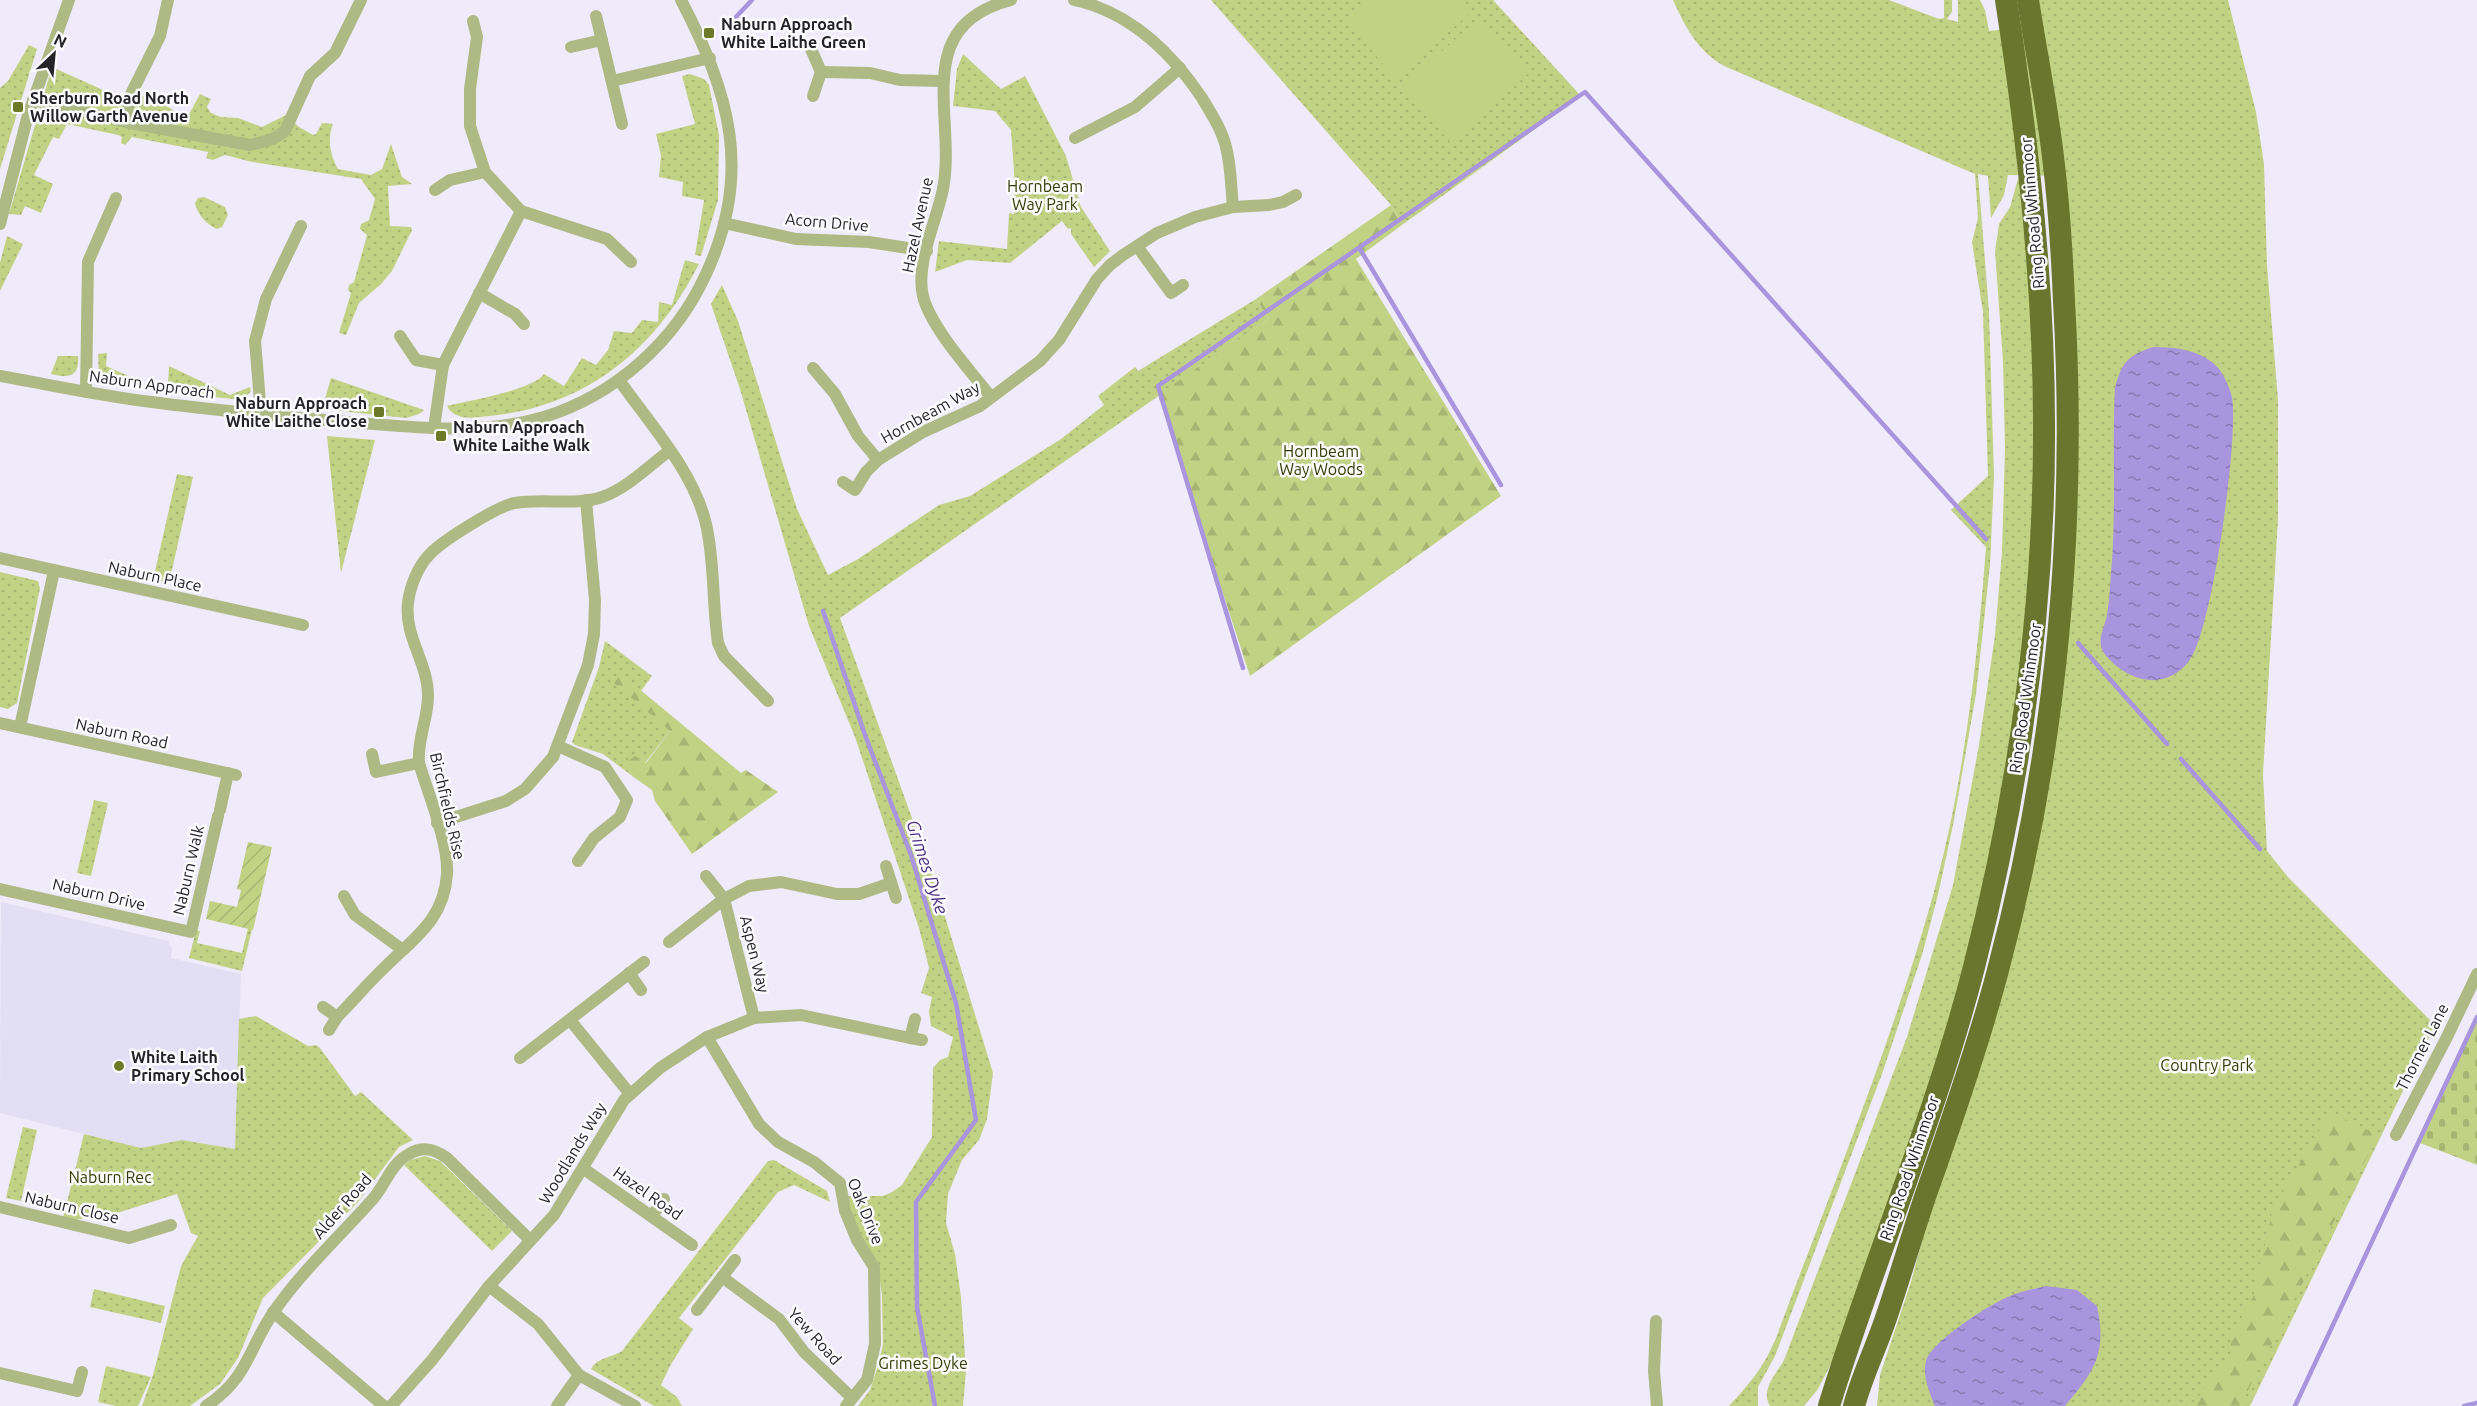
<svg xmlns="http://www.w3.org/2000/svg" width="2477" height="1406" font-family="Ubuntu,sans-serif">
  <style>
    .built { fill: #e2def4 }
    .grass { fill: url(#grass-dots) }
    .forest { fill: url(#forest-firs) }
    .cemetery { fill: url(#cemetery-stones) }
    .garden { fill: url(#garden-furrows) }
    .pitch { fill: #c2d284 }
    .water { fill: url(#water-ripples) }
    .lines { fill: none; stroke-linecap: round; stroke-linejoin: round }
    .stream { stroke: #a895dd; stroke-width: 4.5 }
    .street { stroke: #aeb983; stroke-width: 12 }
    .highway { stroke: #6a762d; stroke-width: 22 }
    .poi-dot { fill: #6c7926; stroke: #fbfbfe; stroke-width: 2 }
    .labels { text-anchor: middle; stroke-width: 5; stroke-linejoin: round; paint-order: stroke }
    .poi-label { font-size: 16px; font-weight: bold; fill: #242328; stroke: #fbfbfe; text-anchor: start }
    .park-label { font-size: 16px; fill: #353e00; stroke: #fbfbfe }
    .street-label { font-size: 16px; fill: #242328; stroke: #fbfbfe }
    .water-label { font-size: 18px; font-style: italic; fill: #4c2e82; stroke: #fbfbfe }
  </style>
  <defs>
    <pattern id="grass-dots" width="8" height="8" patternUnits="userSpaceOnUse" patternTransform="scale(1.5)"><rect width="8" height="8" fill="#c2d284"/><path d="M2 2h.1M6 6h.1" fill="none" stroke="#a7b472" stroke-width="1.8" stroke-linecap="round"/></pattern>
    <pattern id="forest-firs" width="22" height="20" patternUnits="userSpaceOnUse" patternTransform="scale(1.5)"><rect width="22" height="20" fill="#c2d284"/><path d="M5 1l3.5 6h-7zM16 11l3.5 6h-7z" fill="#a7b472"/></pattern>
    <pattern id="cemetery-stones" width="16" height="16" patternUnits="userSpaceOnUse" patternTransform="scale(1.5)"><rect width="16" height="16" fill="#c2d284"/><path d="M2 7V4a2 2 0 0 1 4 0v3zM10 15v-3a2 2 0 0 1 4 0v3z" fill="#a7b472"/></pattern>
    <pattern id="garden-furrows" width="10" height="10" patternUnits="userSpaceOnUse" patternTransform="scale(1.5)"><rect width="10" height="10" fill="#c2d284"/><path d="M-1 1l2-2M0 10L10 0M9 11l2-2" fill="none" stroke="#a7b472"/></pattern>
    <pattern id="water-ripples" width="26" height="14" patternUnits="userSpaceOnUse" patternTransform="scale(1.5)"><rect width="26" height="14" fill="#a895dd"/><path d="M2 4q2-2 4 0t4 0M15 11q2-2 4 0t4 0" fill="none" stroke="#8979b3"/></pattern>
  </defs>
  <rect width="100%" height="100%" fill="#efebfa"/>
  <path class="built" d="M1,902L168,941L172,949L171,958L241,974L235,1149L182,1140L141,1148L0,1113Z"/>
  <g class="grass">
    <path d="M1211,0H1493L1581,96L1402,225L1391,205Z"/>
    <path d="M1673,0H1889L1939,19L1944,18V0H1952V12L1947,19L1958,22V0H1980L1985,10L1989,31L2042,24L2038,0H2228L2256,112L2264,164L2267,265L2278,400V519L2263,774L2267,851L2288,877L2435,1025L2250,1406H1877L1880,1375L1911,1282L2051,750L2062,176L2008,175L2004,195L1991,218L1988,176L1978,174L1989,311L1994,477L1990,565L1976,694L1954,820L1938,895L1922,955L1882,1074L1775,1356L1758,1387V1406H1729C1750,1383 1764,1367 1776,1338C1829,1195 1888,1053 1930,906C1963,792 1977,665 1986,547L1951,510L1988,476L1983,312L1972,242L1978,218L1975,174L1724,66C1698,51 1685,27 1673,0Z"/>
    <path d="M29,45L37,49L0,169V88L8,81Z"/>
    <path d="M963,54L1001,89L1025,76L1066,156L1081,207L1110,251L1094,267L1071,234V228L1068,229L1062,221L1010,263L967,260L935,272L939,241L1007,249L1009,213L1014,214V172L1011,130L995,111L953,106L957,69Z"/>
    <path d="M52,67L123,99C145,86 168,109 187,118L200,94L211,99L207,107L211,113L221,117L238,118L262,127L286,115L299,127L313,135L316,134L322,123L333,124C327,139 330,155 338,169L371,175L382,169L391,144L402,177L412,184L388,186L390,226L411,227L412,230L392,271L381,284L359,303L346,335L339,333L351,293L348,290L349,285L354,282L367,235L360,229L361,224L369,220L375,199L361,179L252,162L225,155L213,160L206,158L208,152L132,137L125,145L121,143L122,137L118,135L67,124L59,139L53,137L34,175L53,184L41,213L25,206L21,215L9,214Z"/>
    <path d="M690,74L704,79L709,85L719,135L718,200L701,256L695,255L704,200L682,196L683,182L659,177L661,156L656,134L695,124L682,76Z"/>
    <path d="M2019,175L2027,231L2036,430L2027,628L1992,854L1948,1029L1837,1352L1818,1389L1804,1406H1770C1760,1390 1776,1374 1784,1360L1907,1037L1953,885L1979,745L1995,635L2002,552L2005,449L2003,361L1995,252L1999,224L2010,207Z"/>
    <path d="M204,197L225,207L228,215L222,227L217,229C207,225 197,214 195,203L198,198Z"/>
    <path d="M7,236L23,244L0,291V263Z"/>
    <path d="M685,260L699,264C656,349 586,407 489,416C474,418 455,421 447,406C468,401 533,390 544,374L564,386L582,358L596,365L608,350L614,331L632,333L642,320L658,322L659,302L672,305Z"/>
    <path d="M722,285L738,321L797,509L828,575L858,559L939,505L970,496L1061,439L1104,405L1098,396L1135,367L1138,371L1256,299L1269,319L840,618L931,871L993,1073L987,1119L979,1140L962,1160L948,1194L946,1223L955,1254L961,1297L966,1371L963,1406H858L870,1390L878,1366L883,1344L882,1296L879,1274L852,1221L848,1196H883L892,1192L902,1185L932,1137L933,1068L940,1060L948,1057L953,1037L931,1026L929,1011L932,997L921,993L929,968L919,928L855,737L809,626L740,389L711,304Z"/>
    <path d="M107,353L106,366L131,377L127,388L106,384L99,378L98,354Z"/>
    <path d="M58,356H78C80,378 67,378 51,374Z"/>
    <path d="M169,366L230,395L250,387L251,391L243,400L176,393L168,383Z"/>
    <path d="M331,378L424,410L419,414L406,418L322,409Z"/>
    <path d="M327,436L375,440L341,573Z"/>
    <path d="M177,474L193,477L169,583L153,580Z"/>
    <path d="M0,572L38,581L40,588L17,703L8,709L0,707Z"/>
    <path d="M605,641L652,676L641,691L622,675L670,731L645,763L628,769L635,778L603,754L575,745L572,742L599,667Z"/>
    <path d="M94,800L108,803L91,876L77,873Z"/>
    <path d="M248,928L252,929L242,971L189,958L196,930L200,931L197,943L242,953Z"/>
    <path d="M256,1016L308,1046L316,1045L320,1048L355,1096L361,1092L413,1140L399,1147L358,1202L263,1298L238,1358L220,1384L190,1406H142L153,1375L181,1266L198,1236L191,1233L177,1194L117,1213L62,1222L84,1134L141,1148L182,1140L235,1149L239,1019Z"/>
    <path d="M23,1127L37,1130L21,1201L6,1198Z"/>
    <path d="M425,1156L440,1161L512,1231L492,1251L404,1165L410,1160Z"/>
    <path d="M774,1160L827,1191L830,1202L794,1185L778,1192L679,1318L693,1329L670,1366L661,1385L677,1397L682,1406H654L591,1369C598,1357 611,1358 622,1351L768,1161Z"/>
    <path d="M94,1289L165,1306L161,1323L90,1307Z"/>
    <path d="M106,1366L151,1377L138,1406H116L98,1402Z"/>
  </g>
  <g class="forest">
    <path d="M1391,205L1402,225L1356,259L1501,496L1250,676L1158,395L1269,319L1256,299Z"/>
    <path d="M621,674L741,773L746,770L778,792L692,854L655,801L652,790L635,778L628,769V761L635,756L646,763L670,731L614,683Z"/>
    <path d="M2330,1112L2378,1135L2240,1406H2188L2195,1401L2230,1355L2231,1337L2253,1297L2273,1209Z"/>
  </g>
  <path class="cemetery" d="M2477,1020V1165L2420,1143Z"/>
  <path class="garden" d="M248,842L272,847L253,930L206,919L210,901L237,907L241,890L237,889Z"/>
  <g class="pitch">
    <path d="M1371,0H1463L1473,11L1395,78L1346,21Z"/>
    <path d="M1478,19L1528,74L1451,143L1402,87Z"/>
  </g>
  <g class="water">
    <path d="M2153,347C2176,347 2203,350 2219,369C2224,375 2231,391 2232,398C2239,436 2212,633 2189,661C2168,688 2137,684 2114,664C2109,659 2102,653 2101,646C2099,636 2105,625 2107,615C2110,597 2110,579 2112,561C2116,504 2112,445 2115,388C2122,362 2127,356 2153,347Z"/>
    <path d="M2046,1286L2077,1290L2097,1306C2107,1353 2095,1371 2065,1406H1935C1930,1394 1922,1375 1926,1361C1932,1341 1990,1304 2010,1296C2021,1291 2034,1289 2046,1286Z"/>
  </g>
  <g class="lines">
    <g class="stream">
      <path d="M736,17L752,0"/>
      <path d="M1360,249L1501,485"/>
      <path d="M823,611L865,735L911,855L956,1003L976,1120L916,1202L917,1307L935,1406"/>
      <path d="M2078,643L2167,744"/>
      <path d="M1243,668L1158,386L1585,92L1986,539"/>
      <path d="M2181,759L2260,849"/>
      <path d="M2295,1406L2477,1017"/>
      <path d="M2464,1406L2477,1403"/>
    </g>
    <g class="street">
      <path d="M1074,0C1130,12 1171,52 1202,98C1211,113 1222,130 1226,147C1231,166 1231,187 1233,207"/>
      <path d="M596,16L622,124"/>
      <path d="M473,21L477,37L470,89V126L485,172L521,211L607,239L631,262"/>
      <path d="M571,47L602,40"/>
      <path d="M811,49L821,72L813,96"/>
      <path d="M821,72L870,73L900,80L942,81"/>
      <path d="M612,81L710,58"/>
      <path d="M33,100L125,122L250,145L273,139L285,131L310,76L335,53L361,0"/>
      <path d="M125,122L131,94L160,36L168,0"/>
      <path d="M1075,138L1135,107L1180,68"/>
      <path d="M435,190L450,180L485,172"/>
      <path d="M724,223L796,239L869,242L927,251"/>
      <path d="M0,224L28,115L69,0"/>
      <path d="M1137,246L1171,293L1183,285"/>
      <path d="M479,293L515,314L524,324"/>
      <path d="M400,336L416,360L443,365"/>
      <path d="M813,368L835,394L858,436L878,460"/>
      <path d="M0,376C51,385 101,396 152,402C217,411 283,416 348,422C412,427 480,436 544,417C615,395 675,342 706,274C753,173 730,94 681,0"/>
      <path d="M619,380C650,424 694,472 706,524C715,563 712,603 718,643L724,656L768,701"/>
      <path d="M86,392L88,262L116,198"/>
      <path d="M991,397C970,370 931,328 923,296C915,264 937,220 943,189C957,117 909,26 1011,0"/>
      <path d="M261,414L255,341L266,299L301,226"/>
      <path d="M434,428L443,365L521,211"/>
      <path d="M843,482L855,490L866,472L878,460L923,432L980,406L1040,361L1059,340L1097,279L1110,265L1123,255L1157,233L1195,217L1233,207L1269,205L1283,202L1296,195"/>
      <path d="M0,558L303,625"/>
      <path d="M0,723L236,775"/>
      <path d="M20,727L54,571"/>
      <path d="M558,746L605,767L627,800L620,817L594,838L578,861"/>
      <path d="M372,754L376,772L419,763"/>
      <path d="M220,810L228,773"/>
      <path d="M437,823L506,801L525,789L553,757L588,665L594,634L595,600L586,500"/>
      <path d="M886,866L896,898"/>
      <path d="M0,889L191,932L218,816"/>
      <path d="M344,896L355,915L403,950"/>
      <path d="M669,942L724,899L706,876"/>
      <path d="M629,973L641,990"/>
      <path d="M323,1007L337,1017L329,1030"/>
      <path d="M337,1017C353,1001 368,983 385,967C414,938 444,920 447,874C449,844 428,793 419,763C417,739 428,719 428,696C428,662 404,637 408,603C410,586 418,566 430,554C442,541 499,505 515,503C542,498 577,506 602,497C626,489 649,466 669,451"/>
      <path d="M754,1018L724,899L749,886L781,882L837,894H859L891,883"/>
      <path d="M570,1020L630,1094"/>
      <path d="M707,1037L759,1124L778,1142L814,1162L840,1183L845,1211L857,1240L874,1267L875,1344L867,1380L846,1406"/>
      <path d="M910,1038L922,1040"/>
      <path d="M520,1058L644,962"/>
      <path d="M2396,1135L2447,1037L2477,974"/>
      <path d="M584,1169L692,1245"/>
      <path d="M0,1207L129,1238L171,1225"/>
      <path d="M652,1216L664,1199"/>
      <path d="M722,1277L779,1319L804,1352L852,1398"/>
      <path d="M489,1286L538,1324L579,1375L635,1406"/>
      <path d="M697,1310L735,1260"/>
      <path d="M273,1312L384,1406"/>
      <path d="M1656,1321L1654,1371L1657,1406"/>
      <path d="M0,1373L77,1391L82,1372"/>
      <path d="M206,1406C249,1378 248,1348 275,1310C303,1270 339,1237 372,1200C385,1186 391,1163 409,1154C423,1146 434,1149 447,1158L530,1240"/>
      <path d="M391,1406L432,1360L489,1286L554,1215L624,1100L660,1068L707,1037L754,1018L801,1015L910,1038L915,1019"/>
      <path d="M557,1406L579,1375"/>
    </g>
    <g class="highway">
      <path d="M1829,1406C1874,1259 1936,1116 1974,967C2019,790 2045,607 2044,424C2044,282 2028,140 2006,0"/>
      <path d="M1854,1406C1862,1376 1876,1348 1886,1318C1900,1277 1912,1235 1926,1194C1952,1121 1977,1049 1997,974C2056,755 2077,527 2064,301C2062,253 2059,205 2053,157C2047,105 2036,52 2028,0"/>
    </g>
  </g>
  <g class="poi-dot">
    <rect x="703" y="27" width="12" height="12" rx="3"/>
    <rect x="12" y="101" width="12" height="12" rx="3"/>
    <rect x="373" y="406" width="12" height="12" rx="3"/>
    <rect x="435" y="430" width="12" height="12" rx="3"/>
    <circle cx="119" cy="1066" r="6"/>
  </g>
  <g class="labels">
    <g class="poi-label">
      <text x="721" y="30">Naburn Approach<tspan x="721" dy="18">White Laithe Green</tspan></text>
      <text x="30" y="104">Sherburn Road North<tspan x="30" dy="18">Willow Garth Avenue</tspan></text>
      <text x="367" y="409" text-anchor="end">Naburn Approach<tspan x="367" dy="18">White Laithe Close</tspan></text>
      <text x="453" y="433">Naburn Approach<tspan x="453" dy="18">White Laithe Walk</tspan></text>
      <text x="131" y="1063">White Laith<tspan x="131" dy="18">Primary School</tspan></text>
    </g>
    <g class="park-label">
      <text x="1045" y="192">Hornbeam<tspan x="1045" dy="18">Way Park</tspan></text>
      <text x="1321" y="457">Hornbeam<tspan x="1321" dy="18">Way Woods</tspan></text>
      <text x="2207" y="1071">Country Park</text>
      <text x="110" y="1183">Naburn Rec</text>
      <text x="923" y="1369">Grimes Dyke</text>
    </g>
    <g class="street-label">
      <text transform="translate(2032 213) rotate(-95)" y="6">Ring Road Whinmoor</text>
      <text transform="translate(827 222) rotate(5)" y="6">Acorn Drive</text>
      <text transform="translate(917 225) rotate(-78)" y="6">Hazel Avenue</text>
      <text transform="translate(152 384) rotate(8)" y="6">Naburn Approach</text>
      <text transform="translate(930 412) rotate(-29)" y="6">Hornbeam Way</text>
      <text transform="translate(155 576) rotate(12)" y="6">Naburn Place</text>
      <text transform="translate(2025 698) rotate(-82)" y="6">Ring Road Whinmoor</text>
      <text transform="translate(122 733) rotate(12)" y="6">Naburn Road</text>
      <text transform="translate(448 806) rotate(77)" y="6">Birchfields Rise</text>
      <text transform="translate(188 870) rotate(-77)" y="6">Naburn Walk</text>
      <text transform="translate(99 894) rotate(13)" y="6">Naburn Drive</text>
      <text transform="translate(755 954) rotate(76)" y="6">Aspen Way</text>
      <text transform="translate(2422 1047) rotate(-63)" y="6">Thorner Lane</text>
      <text transform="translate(572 1153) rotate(-59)" y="6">Woodlands Way</text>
      <text transform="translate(1909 1168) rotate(-71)" y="6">Ring Road Whinmoor</text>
      <text transform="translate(648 1193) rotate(35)" y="6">Hazel Road</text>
      <text transform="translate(342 1206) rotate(-49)" y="6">Alder Road</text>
      <text transform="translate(72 1207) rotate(13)" y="6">Naburn Close</text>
      <text transform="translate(866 1211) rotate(68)" y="6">Oak Drive</text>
      <text transform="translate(815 1336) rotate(48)" y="6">Yew Road</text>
    </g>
    <g class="water-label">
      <text transform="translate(927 867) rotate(72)" y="6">Grimes Dyke</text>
    </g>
  </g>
  <g transform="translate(54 54) rotate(26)" stroke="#fbfbfe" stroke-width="4.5" paint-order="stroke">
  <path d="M0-4.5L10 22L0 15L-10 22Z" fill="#242328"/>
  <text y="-9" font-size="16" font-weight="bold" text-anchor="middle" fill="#242328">N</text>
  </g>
</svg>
